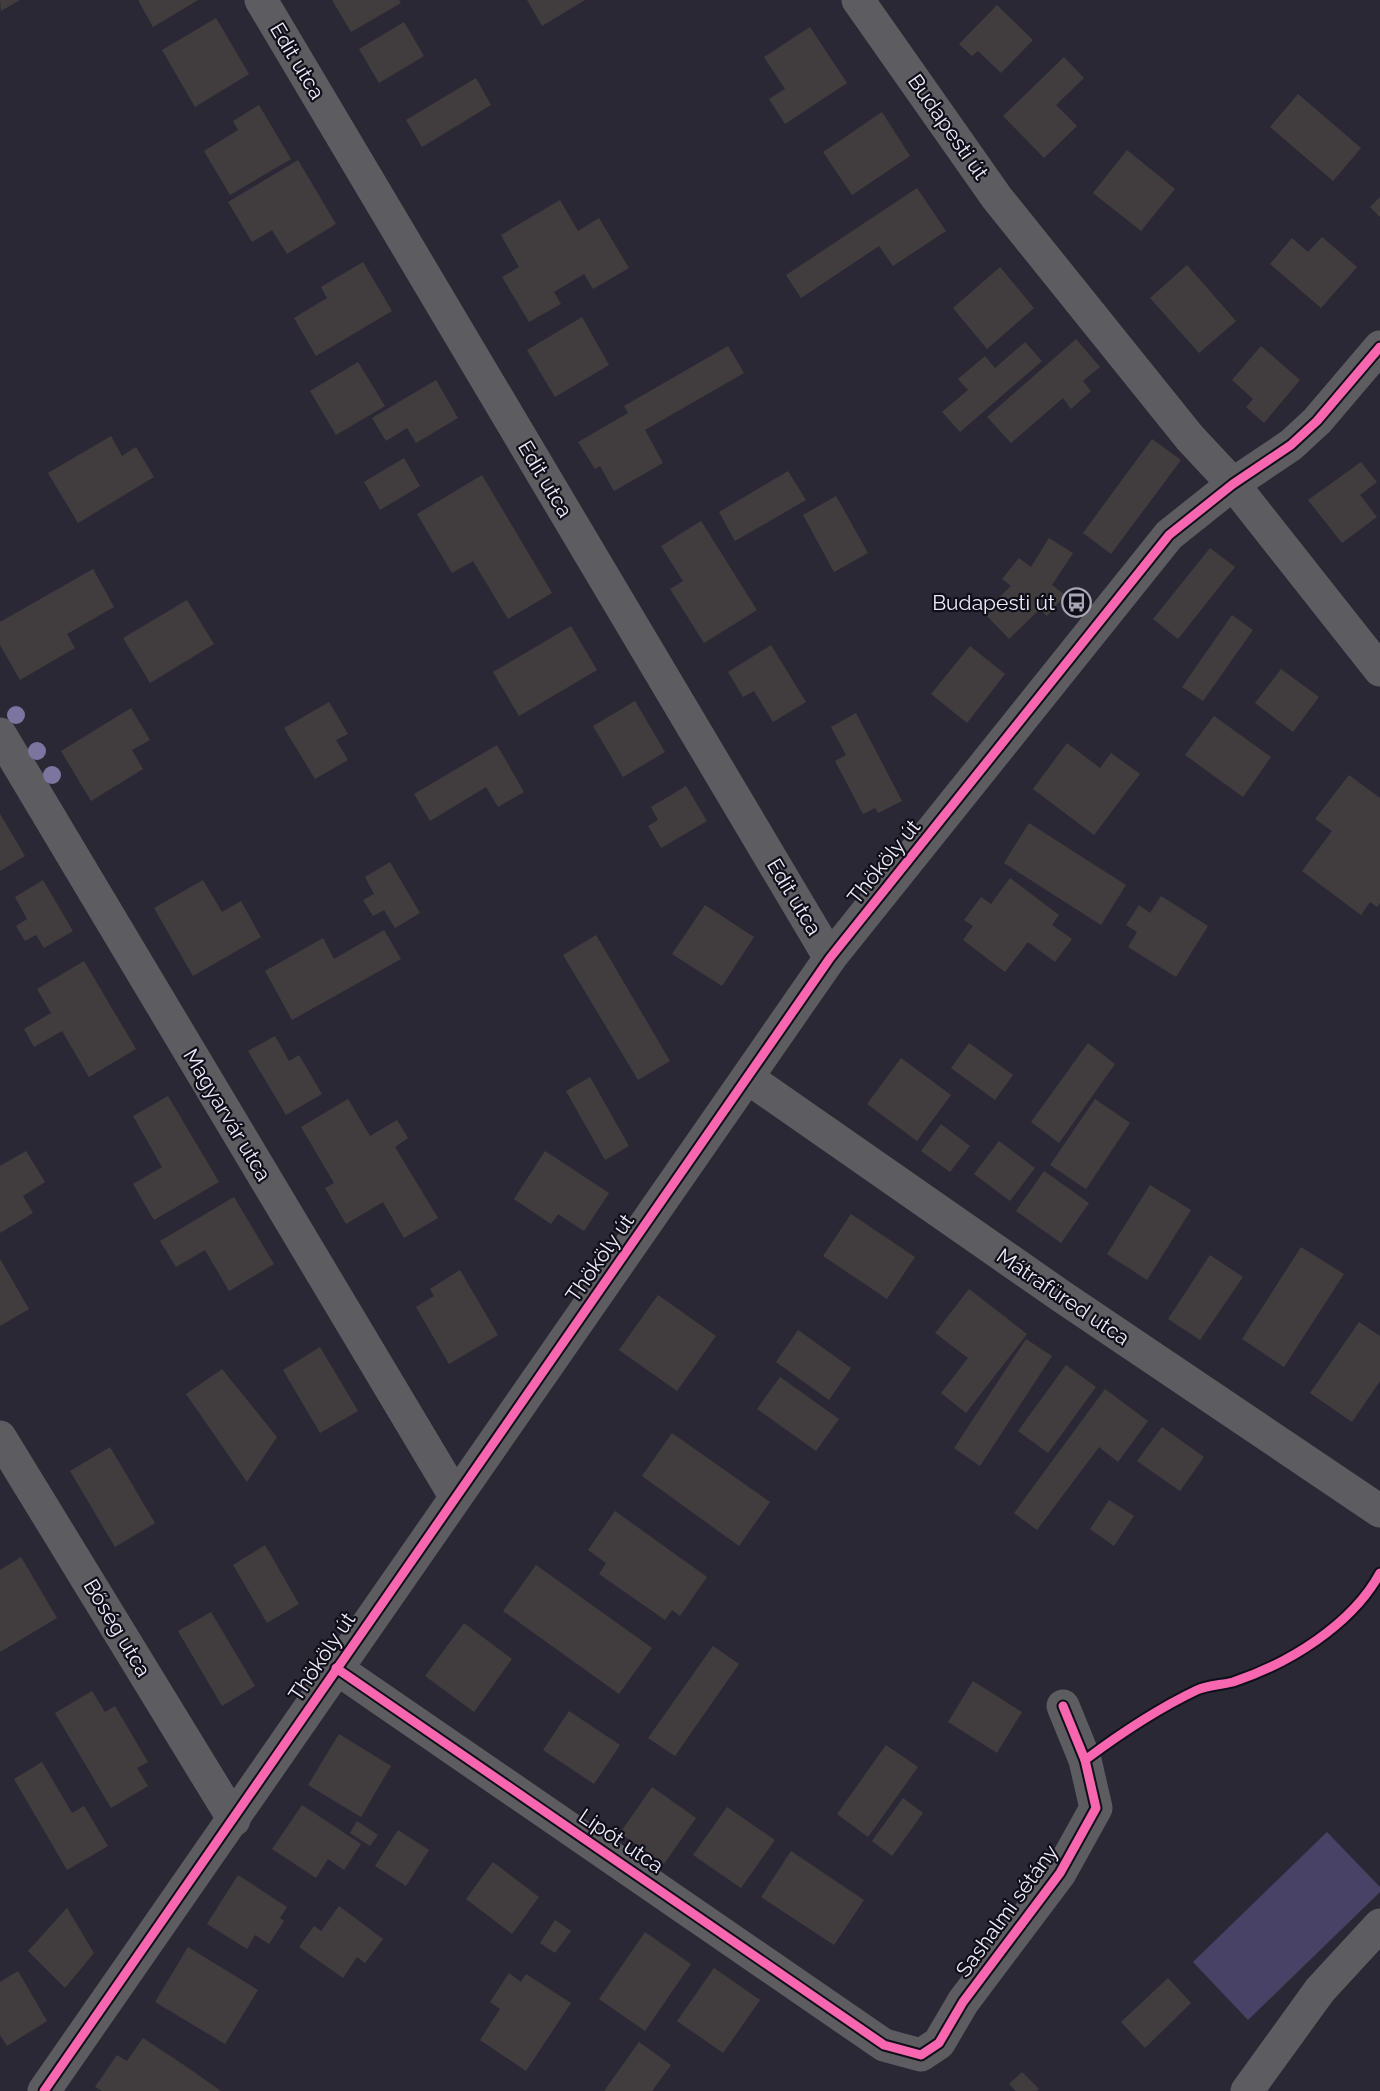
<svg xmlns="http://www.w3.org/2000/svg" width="1380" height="2091" font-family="Raleway,sans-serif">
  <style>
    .pitch { fill: #494267 }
    .building { fill: #413d3f }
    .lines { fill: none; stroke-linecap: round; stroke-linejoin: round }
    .minor { stroke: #5d5d61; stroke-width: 33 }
    .cycleway-casing { stroke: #100e18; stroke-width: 13 }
    .cycleway { stroke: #f766af; stroke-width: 9 }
    .tree { fill: #7c759f }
    .labels { text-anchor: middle; stroke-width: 4.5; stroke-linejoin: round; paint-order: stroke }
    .street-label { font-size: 21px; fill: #edebfa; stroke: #100e18 }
    .poi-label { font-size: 21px; fill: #edebfa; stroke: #100e18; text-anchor: end }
  </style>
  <rect width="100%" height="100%" fill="#2a2834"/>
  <path class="pitch" d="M1327,1832L1380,1887V1892L1248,2020L1193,1962Z"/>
  <g class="building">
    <path d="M0,0H20L1,11Z"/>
    <path d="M138,0H198L153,27Z"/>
    <path d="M332,0H399L401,3L351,32Z"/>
    <path d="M527,0H585L542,26Z"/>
    <path d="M997,5L1033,40L1001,73L978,51L972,56L959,44Z"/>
    <path d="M216,18L249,74L195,107L162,50Z"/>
    <path d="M404,22L424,56L379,83L359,49Z"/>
    <path d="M810,27L847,83L785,124L769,99L785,89L764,57Z"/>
    <path d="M1064,57L1084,78L1056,105L1077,126L1044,158L1003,116Z"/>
    <path d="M476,78L491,105L422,147L406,120Z"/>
    <path d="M1298,94L1361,148L1333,181L1270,127Z"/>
    <path d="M259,105L291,159L230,195L204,151L238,130L233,121Z"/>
    <path d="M882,112L910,156L852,195L823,152Z"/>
    <path d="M1127,150L1175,189L1141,231L1093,193Z"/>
    <path d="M298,160L336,224L287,254L272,230L252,242L228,202Z"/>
    <path d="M917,188L946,231L893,266L879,246L801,298L786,275Z"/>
    <path d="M1380,197V217L1370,207Z"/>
    <path d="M560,200L578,231L599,218L629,268L593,289L584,274L554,292L561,304L529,322L502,277L519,267L501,235Z"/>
    <path d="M1322,237L1357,267L1321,308L1270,264L1292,238L1308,252Z"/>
    <path d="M363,262L392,311L316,356L294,318L327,298L321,287Z"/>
    <path d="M1187,265L1236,321L1199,353L1150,298Z"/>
    <path d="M1000,267L1034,308L987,349L953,308Z"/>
    <path d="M582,317L609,365L555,397L527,350Z"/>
    <path d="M1076,339L1100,367L1083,381L1091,391L1071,409L1063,398L1011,443L987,417Z"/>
    <path d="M1025,342L1042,361L960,432L942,412L968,390L958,379L985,356L995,368Z"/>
    <path d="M728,346L744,373L645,430L663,463L614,491L600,466L595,469L578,442L628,413L624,406Z"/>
    <path d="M1261,346L1300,380L1264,423L1246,407L1253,399L1232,380Z"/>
    <path d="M358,362L385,406L336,435L310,391Z"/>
    <path d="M436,380L458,418L416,443L407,428L386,441L372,418Z"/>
    <path d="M111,436L122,456L136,447L154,477L78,523L48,473Z"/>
    <path d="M1152,439L1181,460L1111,554L1083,533Z"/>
    <path d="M404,458L420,486L380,510L364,482Z"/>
    <path d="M1361,462L1377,482L1360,495L1377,517L1342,543L1308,500Z"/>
    <path d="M788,471L806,500L735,541L719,512Z"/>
    <path d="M482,475L552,593L508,619L473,561L452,573L417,514Z"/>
    <path d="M836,496L868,553L834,572L803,515Z"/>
    <path d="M701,521L757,610L704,643L670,589L683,581L661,546Z"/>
    <path d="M1049,538L1073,553L1052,585L1065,595L1047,616L1040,609L1009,639L983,612L1011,586L1002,579L1019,558L1031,567Z"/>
    <path d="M1210,548L1235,567L1178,639L1153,619Z"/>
    <path d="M93,569L114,607L67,634L75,648L20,680L0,645V622Z"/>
    <path d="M187,600L214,644L150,683L123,638Z"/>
    <path d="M1232,615L1253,630L1203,701L1182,687Z"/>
    <path d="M571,626L597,670L519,716L493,672Z"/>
    <path d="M771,645L806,702L773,722L754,691L743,697L728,672Z"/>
    <path d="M970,646L1005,674L967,723L931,694Z"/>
    <path d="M1281,669L1319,697L1293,732L1255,703Z"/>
    <path d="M635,701L665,752L623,777L593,726Z"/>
    <path d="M329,702L348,734L336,740L348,760L315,779L284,728Z"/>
    <path d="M131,708L150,740L132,750L143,769L91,801L61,751Z"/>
    <path d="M856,713L902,801L878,813L875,808L863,814L835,761L846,755L831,727Z"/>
    <path d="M1214,716L1271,757L1243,797L1185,755Z"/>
    <path d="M1067,743L1100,768L1111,753L1140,774L1094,835L1033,789Z"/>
    <path d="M497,745L524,792L498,807L486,787L430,821L414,794Z"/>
    <path d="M1349,775L1380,798V903L1377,907L1370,902L1361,915L1302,871L1332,831L1315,819Z"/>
    <path d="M686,786L707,821L661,848L648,826L658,820L651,807Z"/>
    <path d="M0,814L25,856L0,871Z"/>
    <path d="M1029,823L1126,885L1101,925L1004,863Z"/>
    <path d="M390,862L420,913L395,928L384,910L373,916L363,900L374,894L365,877Z"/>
    <path d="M1010,878L1059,915L1052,925L1072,939L1055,962L1028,942L1005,972L963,940L973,926L964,920L981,897L991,904Z"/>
    <path d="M43,880L73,931L44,948L36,935L25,941L16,926L27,919L15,897Z"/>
    <path d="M203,880L222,912L241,901L261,937L193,976L154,908Z"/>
    <path d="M1161,896L1208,926L1176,977L1128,947L1137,932L1126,925L1139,905L1150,913Z"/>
    <path d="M705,905L754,937L722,986L672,954Z"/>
    <path d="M384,930L401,959L292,1020L265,971L323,938L334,959Z"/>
    <path d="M596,935L670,1061L638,1080L563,955Z"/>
    <path d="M84,961L136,1049L89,1077L62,1031L34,1047L24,1029L51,1013L37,989Z"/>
    <path d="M275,1036L289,1061L299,1055L322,1094L286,1115L248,1051Z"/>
    <path d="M969,1043L1013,1075L995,1100L951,1068Z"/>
    <path d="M1088,1043L1115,1064L1059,1143L1031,1122Z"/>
    <path d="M901,1058L951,1095L917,1141L867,1104Z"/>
    <path d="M590,1077L629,1146L605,1160L566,1091Z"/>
    <path d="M168,1096L219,1182L154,1220L133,1184L162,1167L133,1116Z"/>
    <path d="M348,1099L370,1136L397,1120L408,1138L395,1147L438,1218L404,1238L383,1202L346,1224L325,1188L334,1183L301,1127Z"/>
    <path d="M1095,1099L1130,1123L1086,1189L1050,1165Z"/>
    <path d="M941,1124L970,1146L950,1172L921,1151Z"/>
    <path d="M999,1141L1035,1168L1010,1201L974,1174Z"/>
    <path d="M26,1151L45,1182L23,1196L33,1213L0,1233V1166Z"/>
    <path d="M545,1151L609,1193L584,1231L558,1214L551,1224L514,1199Z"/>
    <path d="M1044,1171L1089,1203L1061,1243L1016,1211Z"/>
    <path d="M1150,1185L1191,1210L1147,1280L1107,1254Z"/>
    <path d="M234,1197L274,1264L229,1291L205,1250L176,1267L160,1241Z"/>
    <path d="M851,1214L915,1257L887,1299L823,1256Z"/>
    <path d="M1301,1247L1344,1274L1284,1367L1242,1339Z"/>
    <path d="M1210,1255L1243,1277L1200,1340L1168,1319Z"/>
    <path d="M0,1259L29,1309L0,1326Z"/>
    <path d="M460,1270L498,1335L449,1364L416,1307L434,1296L430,1289Z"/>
    <path d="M969,1289L1027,1334L966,1413L941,1393L968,1358L935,1333Z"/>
    <path d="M658,1295L716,1336L677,1391L619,1350Z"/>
    <path d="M1359,1322L1380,1336V1381L1352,1422L1310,1393Z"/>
    <path d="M798,1330L851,1368L829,1400L776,1362Z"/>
    <path d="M1026,1339L1052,1356L980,1466L954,1448Z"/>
    <path d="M320,1347L358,1411L320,1433L283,1370Z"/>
    <path d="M1066,1365L1096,1387L1048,1453L1018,1431Z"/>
    <path d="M222,1369L277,1437L247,1482L186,1394Z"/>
    <path d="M780,1377L839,1419L816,1451L757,1409Z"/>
    <path d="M1105,1389L1148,1421L1118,1462L1099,1447L1037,1530L1014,1513Z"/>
    <path d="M1162,1427L1204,1457L1180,1491L1137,1461Z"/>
    <path d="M672,1433L770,1502L739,1546L642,1476Z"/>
    <path d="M110,1447L155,1523L115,1547L70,1471Z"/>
    <path d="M1109,1500L1134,1516L1114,1546L1090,1529Z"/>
    <path d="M615,1511L707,1577L680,1616L672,1610L665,1620L599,1574L606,1563L588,1550Z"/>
    <path d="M265,1545L299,1604L267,1623L233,1565Z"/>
    <path d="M21,1557L57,1618L0,1652V1570Z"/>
    <path d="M536,1565L652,1648L619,1694L503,1611Z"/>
    <path d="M211,1612L255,1686L222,1706L178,1631Z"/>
    <path d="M464,1623L512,1659L474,1712L425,1676Z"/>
    <path d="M713,1646L739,1664L675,1756L648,1738Z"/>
    <path d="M973,1681L1022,1712L997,1753L948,1722Z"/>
    <path d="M92,1691L105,1712L115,1706L148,1762L137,1768L148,1786L111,1808L55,1713Z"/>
    <path d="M569,1711L620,1745L594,1784L543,1750Z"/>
    <path d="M339,1734L391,1766L361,1817L308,1785Z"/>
    <path d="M886,1745L918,1767L868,1837L837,1814Z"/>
    <path d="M42,1762L72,1813L84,1806L108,1846L67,1870L14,1779Z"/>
    <path d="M652,1787L696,1818L664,1864L620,1833Z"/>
    <path d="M903,1798L923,1813L892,1856L872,1841Z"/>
    <path d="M302,1805L361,1844L344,1870L328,1859L316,1878L272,1849Z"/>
    <path d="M727,1807L775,1840L741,1888L693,1855Z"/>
    <path d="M357,1821L378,1835L370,1846L350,1833Z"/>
    <path d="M398,1830L429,1850L406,1886L375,1866Z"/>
    <path d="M791,1851L864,1900L834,1945L761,1897Z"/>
    <path d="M493,1862L539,1897L512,1934L466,1899Z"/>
    <path d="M238,1875L287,1907L280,1918L284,1921L269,1944L255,1935L247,1949L207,1924Z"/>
    <path d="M339,1906L383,1939L365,1963L357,1957L343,1978L299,1947L314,1926L321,1931Z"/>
    <path d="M67,1908L94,1953L65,1988L28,1951Z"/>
    <path d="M555,1920L571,1931L555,1953L540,1943Z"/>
    <path d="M645,1932L691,1964L645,2031L599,1999Z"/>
    <path d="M188,1947L258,1990L225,2044L155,2002Z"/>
    <path d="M714,1968L760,2000L723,2053L677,2021Z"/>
    <path d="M18,1971L47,2021L7,2046L0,2035V1982Z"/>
    <path d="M509,1973L521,1982L526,1974L571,2003L526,2071L480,2040L500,2009L490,2002Z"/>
    <path d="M1168,1978L1191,2003L1145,2048L1121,2022Z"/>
    <path d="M143,2038L184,2065L221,2091H102L95,2087L117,2055L127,2061Z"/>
    <path d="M639,2042L671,2065L652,2091H604Z"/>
    <path d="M1022,2072L1039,2089L1036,2091H1016L1009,2084Z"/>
  </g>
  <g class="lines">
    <g class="minor">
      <path d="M261,0L830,958"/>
      <path d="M858,0L997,198L1190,438L1233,484L1380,670"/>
      <path d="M0,734L455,1496"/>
      <path d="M748,1078L1061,1296L1380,1511"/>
      <path d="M0,1437L234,1820"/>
      <path d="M336,1668L884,2045L921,2055L939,2043L963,2002L1060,1873L1096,1808L1085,1760L1063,1706"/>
      <path d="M44,2091L830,958L1169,535L1233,484L1291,445L1317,421L1380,347"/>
      <path d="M1247,2091L1320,1990L1380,1925"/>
    </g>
    <defs>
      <g id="cycleway">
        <path d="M336,1668L884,2045L921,2055L939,2043L963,2002L1060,1873L1096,1808L1085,1760L1063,1706"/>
        <path d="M1085,1760C1121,1733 1157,1709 1197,1690C1208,1685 1221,1685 1233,1682C1288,1664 1352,1625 1380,1573"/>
        <path d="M44,2091L830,958L1169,535L1233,484L1291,445L1317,421L1380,347"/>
      </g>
    </defs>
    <use href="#cycleway" class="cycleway-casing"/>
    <use href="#cycleway" class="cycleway"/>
  </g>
  <g class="tree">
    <circle cx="16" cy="715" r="9"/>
    <circle cx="37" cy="751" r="9"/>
    <circle cx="52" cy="775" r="9"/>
  </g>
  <defs>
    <symbol id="bus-ring" viewBox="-11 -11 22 22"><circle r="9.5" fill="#100e18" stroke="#a9a7b5" stroke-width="1.5"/><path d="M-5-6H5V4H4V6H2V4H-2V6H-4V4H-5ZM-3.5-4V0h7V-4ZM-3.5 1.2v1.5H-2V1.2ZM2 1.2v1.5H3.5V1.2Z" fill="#a9a7b5"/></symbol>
  </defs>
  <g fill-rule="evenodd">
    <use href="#bus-ring" x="1060" y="586" width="33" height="33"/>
  </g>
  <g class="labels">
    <g class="street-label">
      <text transform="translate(297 61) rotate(59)" y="7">Edit utca</text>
      <text transform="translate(948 127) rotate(55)" y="7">Budapesti út</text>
      <text transform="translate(545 479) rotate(59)" y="7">Edit utca</text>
      <text transform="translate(884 862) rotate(-51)" y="7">Thököly út</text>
      <text transform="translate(794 897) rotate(59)" y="7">Edit utca</text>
      <text transform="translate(227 1115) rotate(59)" y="7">Magyarvár utca</text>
      <text transform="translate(600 1258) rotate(-55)" y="7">Thököly út</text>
      <text transform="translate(1063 1297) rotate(34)" y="7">Mátrafüred utca</text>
      <text transform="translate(117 1628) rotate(59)" y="7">Bőség utca</text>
      <text transform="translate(322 1657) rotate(-56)" y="7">Thököly út</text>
      <text transform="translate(621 1841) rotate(34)" y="7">Lipót utca</text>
      <text transform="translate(1007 1911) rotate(-54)" y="7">Sashalmi sétány</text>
    </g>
    <g class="poi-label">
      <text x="1055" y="610">Budapesti út</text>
    </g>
  </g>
</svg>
